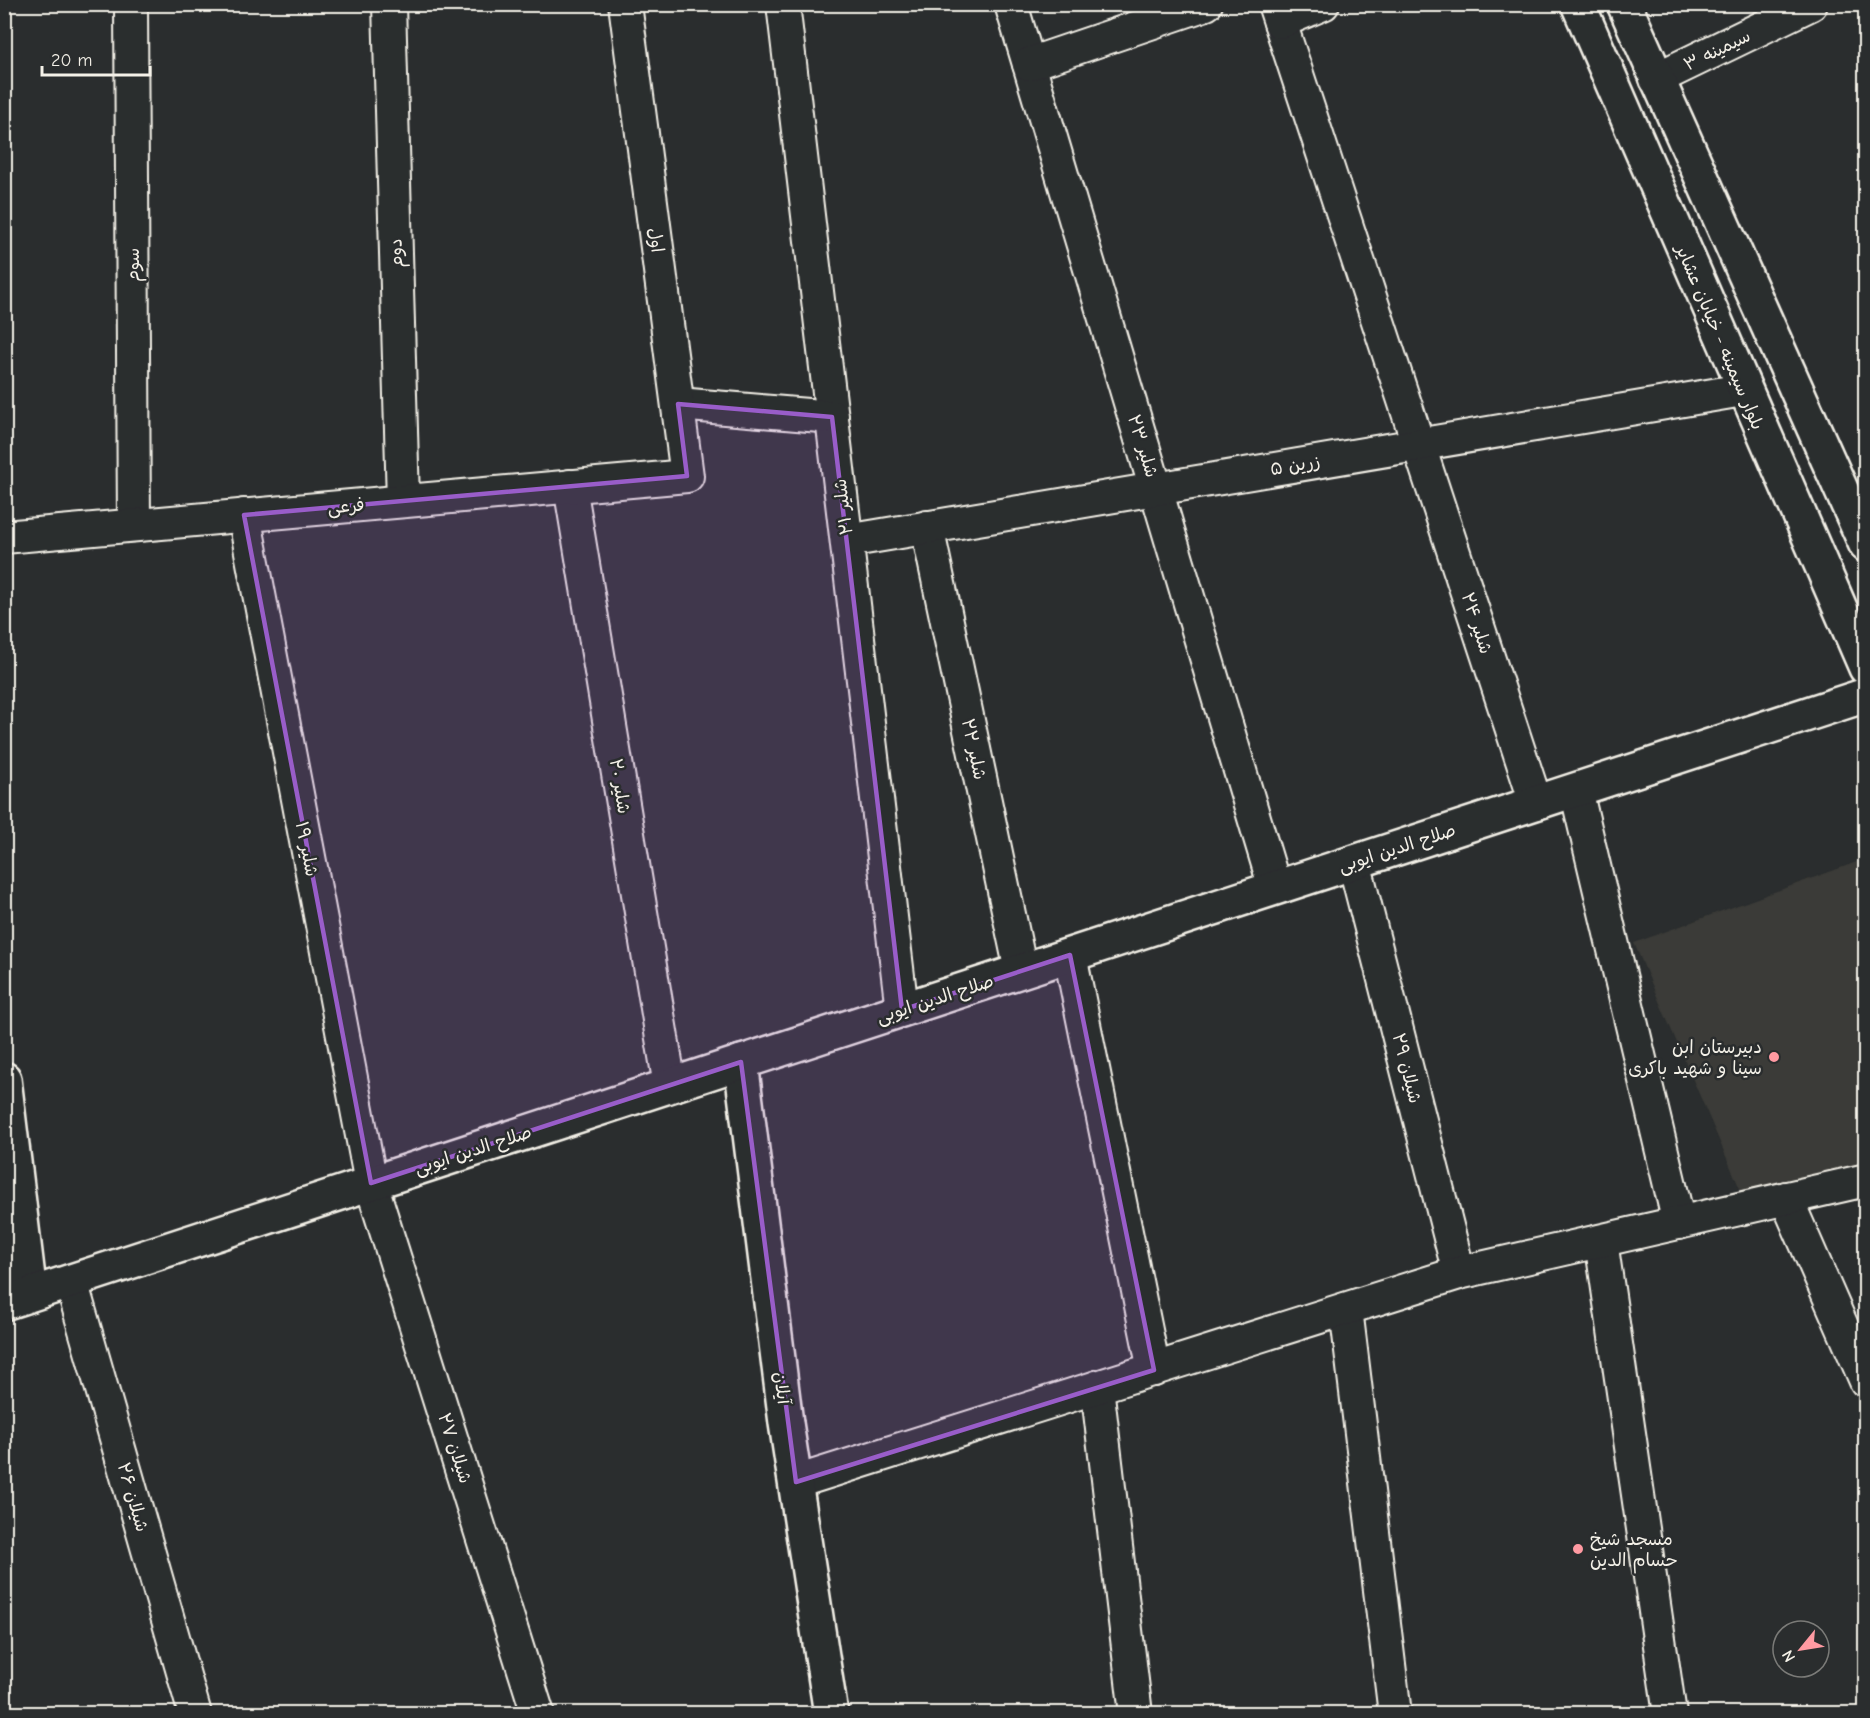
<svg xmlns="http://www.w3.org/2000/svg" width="1870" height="1718" font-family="'Comic Neue','Playpen Sans Arabic',sans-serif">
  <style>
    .built { fill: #3b3b37 }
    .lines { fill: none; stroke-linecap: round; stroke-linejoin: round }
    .minor-casing { stroke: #f4f1e8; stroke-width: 36 }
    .tertiary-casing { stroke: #f4f1e8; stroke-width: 38 }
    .secondary-casing { stroke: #f4f1e8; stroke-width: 38 }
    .minor { stroke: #2a2d2e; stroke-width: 32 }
    .tertiary { stroke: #2a2d2e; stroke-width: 33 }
    .secondary { stroke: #2a2d2e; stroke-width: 33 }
    .marked { fill: #995dc9; fill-opacity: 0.2; stroke: #995dc9; stroke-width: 4.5; stroke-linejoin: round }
    .poi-dot { fill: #ff9aa2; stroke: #2a2d2e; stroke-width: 2 }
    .labels { text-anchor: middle; stroke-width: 5; stroke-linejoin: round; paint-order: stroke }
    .street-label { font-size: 18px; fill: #f4f1e8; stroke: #2a2d2e }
    .poi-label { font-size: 18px; fill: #f4f1e8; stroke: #2a2d2e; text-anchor: end }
  </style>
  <rect width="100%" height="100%" fill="#2a2d2e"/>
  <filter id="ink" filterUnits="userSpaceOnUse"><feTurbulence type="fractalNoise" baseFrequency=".0167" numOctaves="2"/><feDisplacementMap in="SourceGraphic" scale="12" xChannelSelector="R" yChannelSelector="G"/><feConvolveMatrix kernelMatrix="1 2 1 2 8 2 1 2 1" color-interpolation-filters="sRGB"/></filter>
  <g filter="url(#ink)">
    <path class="built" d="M1865,859V1170L1741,1191L1634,943Z"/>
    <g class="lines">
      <defs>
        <g id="minor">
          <path d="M131,4L134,525"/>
          <path d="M389,4L403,501"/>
          <path d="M783,4L902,1010"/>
          <path d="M1011,4L1275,888"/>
          <path d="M1274,4L1536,803"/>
          <path d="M1280,22L1323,4"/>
          <path d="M1029,64L1206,4"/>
          <path d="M1656,79L1811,4"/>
          <path d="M678,404L832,417"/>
          <path d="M570,486L670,1086"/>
          <path d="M244,515L371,1183L538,1714"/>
          <path d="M927,527L1021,971"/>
          <path d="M4,537L687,476L625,4"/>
          <path d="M847,541L1743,390"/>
          <path d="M1576,790L1679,1223"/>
          <path d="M1354,862L1459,1273"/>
          <path d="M1070,955L1154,1370"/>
          <path d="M1786,1198L1866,1381"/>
          <path d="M1601,1241L1670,1714"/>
          <path d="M71,1281L195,1714"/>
          <path d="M1346,1309L1395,1714"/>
          <path d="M1097,1387L1136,1714"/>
          <path d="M796,1482L1459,1273L1866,1180"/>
        </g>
        <g id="tertiary">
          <path d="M741,1062L786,1423L831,1714"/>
          <path d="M4,1079L30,1294"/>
          <path d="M4,1303L1866,695"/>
        </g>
        <g id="secondary">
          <path d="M1578,4L1866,668"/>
          <path d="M1624,4L1866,545"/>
        </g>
      </defs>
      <use href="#minor" class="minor-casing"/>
      <use href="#tertiary" class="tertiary-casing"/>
      <use href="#secondary" class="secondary-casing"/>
      <use href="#minor" class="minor"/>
      <use href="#tertiary" class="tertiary"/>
      <use href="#secondary" class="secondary"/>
    </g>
  </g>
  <path class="marked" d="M678,404L832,417L902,1010L1070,955L1154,1370L796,1482L741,1062L371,1183L244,515L687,476Z"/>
  <g class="poi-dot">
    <circle cx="1774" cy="1057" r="6"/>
    <circle cx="1578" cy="1549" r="6"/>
  </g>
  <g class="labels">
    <g class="street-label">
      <text transform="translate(1717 50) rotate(-26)" y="6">سیمینه ۳</text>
      <text transform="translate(656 240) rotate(82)" y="6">اول</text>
      <text transform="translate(396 253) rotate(-92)" y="6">دوم</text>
      <text transform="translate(133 265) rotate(-90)" y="6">سوم</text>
      <text transform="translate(1720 337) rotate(67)" y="6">بلوار سیمینه - خیابان عشایر</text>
      <text transform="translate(1143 446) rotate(73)" y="6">شلیر ۲۳</text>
      <text transform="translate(1295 465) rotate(-10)" y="6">زرین ۵</text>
      <text transform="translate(346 506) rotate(-5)" y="6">فرعی</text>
      <text transform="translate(843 507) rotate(-97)" y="6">شلیر ۲۱</text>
      <text transform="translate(1477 623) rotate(72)" y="6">شلیر ۲۴</text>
      <text transform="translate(974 749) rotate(78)" y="6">شلیر ۲۲</text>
      <text transform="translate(620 786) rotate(81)" y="6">شلیر ۲۰</text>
      <text transform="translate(1397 848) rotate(-18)" y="6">صلاح الدین ایوبی</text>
      <text transform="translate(307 849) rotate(79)" y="6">شلیر ۱۹</text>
      <text transform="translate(935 999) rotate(-18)" y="6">صلاح الدین ایوبی</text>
      <text transform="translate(1407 1068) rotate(76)" y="6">شیلان ۲۹</text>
      <text transform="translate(473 1150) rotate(-18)" y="6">صلاح الدین ایوبی</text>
      <text transform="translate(782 1388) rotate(83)" y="6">آیلان</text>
      <text transform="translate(455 1448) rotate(72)" y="6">شیلان ۲۷</text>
      <text transform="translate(133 1497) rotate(74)" y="6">شیلان ۲۶</text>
    </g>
    <g class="poi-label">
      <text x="1762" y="1053">دبیرستان ابن<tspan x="1762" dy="21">سینا و شهید باکری</tspan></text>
      <text x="1590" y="1545" text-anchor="start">مسجد شیخ<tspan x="1590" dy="21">حسام الدین</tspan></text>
    </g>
  </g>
  <rect width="1870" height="1718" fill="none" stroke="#2a2d2e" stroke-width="24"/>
  <rect x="12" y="12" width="1846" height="1694" fill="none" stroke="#f4f1e8" stroke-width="2" filter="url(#ink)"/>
  <g transform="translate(1801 1649) rotate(240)"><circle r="28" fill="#2a2d2e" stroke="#7b7b78" stroke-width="1.5"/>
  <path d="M0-4.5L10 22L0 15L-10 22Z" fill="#ff9aa2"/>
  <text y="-9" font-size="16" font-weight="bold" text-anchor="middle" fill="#f4f1e8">N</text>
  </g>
  <path d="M42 66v9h108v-9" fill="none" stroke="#f4f1e8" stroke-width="3"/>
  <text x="51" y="66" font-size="18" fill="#f4f1e8" stroke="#2a2d2e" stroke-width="4.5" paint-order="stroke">20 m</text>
</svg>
